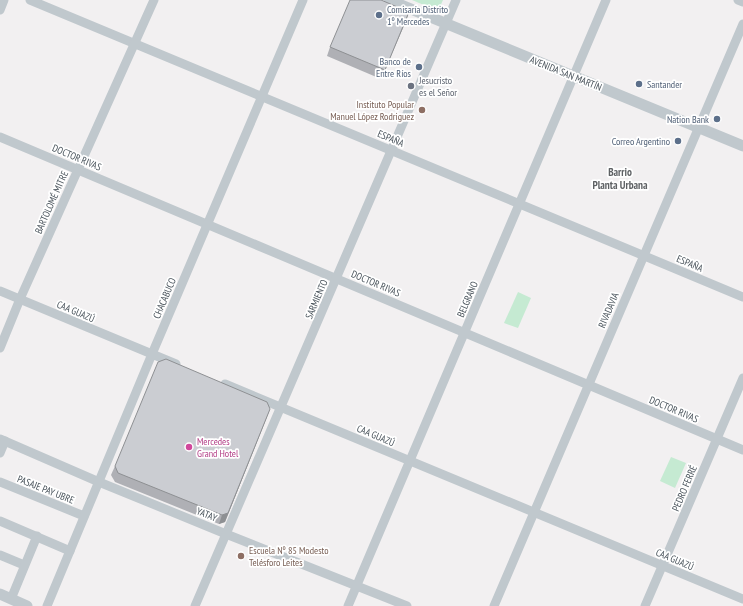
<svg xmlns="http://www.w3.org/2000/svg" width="743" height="606" font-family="'PT Sans Narrow',sans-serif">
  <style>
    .green { fill: #c5ead2 }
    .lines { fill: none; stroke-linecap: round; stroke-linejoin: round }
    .minor { stroke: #c0c8cd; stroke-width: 9 }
    .tertiary { stroke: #c0c8cd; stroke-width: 11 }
    .wall { fill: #afb0b5 }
    .shaded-wall { fill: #8e9093 }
    .building { fill: #cbcdd2; stroke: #8e9093 }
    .service-dot { fill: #5c6f8a; stroke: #fff; stroke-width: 1.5 }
    .worship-dot { fill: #6b7280; stroke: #fff; stroke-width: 1.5 }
    .education-dot { fill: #8d6e63; stroke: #fff; stroke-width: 1.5 }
    .hotel-dot { fill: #d1479c; stroke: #fff; stroke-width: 1.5 }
    .labels { text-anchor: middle; stroke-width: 3.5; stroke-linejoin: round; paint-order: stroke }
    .service-label { font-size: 10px; fill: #4e5e75; stroke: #fff; text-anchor: end }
    .street-label { font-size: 10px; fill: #4a545c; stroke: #fff }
    .worship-label { font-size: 10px; fill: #5b616d; stroke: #fff; text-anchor: start }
    .education-label { font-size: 10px; fill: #785e54; stroke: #fff; text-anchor: end }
    .hotel-label { font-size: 10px; fill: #b23c85; stroke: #fff; text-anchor: start }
    .neighbourhood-label { font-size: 11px; font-weight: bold; fill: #5e6164; stroke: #fff }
  </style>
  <rect width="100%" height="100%" fill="#f2f0f1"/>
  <g class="green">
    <path d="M412,0H443L438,11Z"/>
    <path d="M518,292L531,298L518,328L504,323Z"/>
    <path d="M671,457L686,463L675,488L660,481Z"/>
  </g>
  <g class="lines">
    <g class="minor">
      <path d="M30,0L743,297"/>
      <path d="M738,0L743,2"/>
      <path d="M0,10L4,0"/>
      <path d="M0,137L743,450"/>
      <path d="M0,291L176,364"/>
      <path d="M0,348L20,299L154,0"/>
      <path d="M225,384L743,599"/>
      <path d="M0,439L99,482L226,534L407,606"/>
      <path d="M0,453L5,441"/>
      <path d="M0,482L84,516"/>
      <path d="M0,521L70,551"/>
      <path d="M0,555L24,565"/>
      <path d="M11,599L37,536"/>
      <path d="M47,606L152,354L303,0"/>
      <path d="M195,606L456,0"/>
      <path d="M348,606L606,0"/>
      <path d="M494,606L743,24"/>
      <path d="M645,606L743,378"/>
    </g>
    <g class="tertiary">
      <path d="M389,0L743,146"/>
      <path d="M0,594L27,606"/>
    </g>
  </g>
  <g class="wall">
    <path d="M409,12L381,79L327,56L330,47Z"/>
    <path d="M270,409L225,522L219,524L115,482L111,475L115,466Z"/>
  </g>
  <g class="shaded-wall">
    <path d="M409,12L406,21L381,79L385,70Z"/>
    <path d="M270,409L225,522L219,524L222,515Z"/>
  </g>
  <g class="building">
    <path d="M350,0H381L409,12L385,70L330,47Z"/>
    <path d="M166,359L267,402L270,409L228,513L222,515L118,473L115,466L158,362Z"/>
  </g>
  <g class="service-dot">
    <circle cx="379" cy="15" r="4"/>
    <circle cx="419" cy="67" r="4"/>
    <circle cx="639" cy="84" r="4"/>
    <circle cx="717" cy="119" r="4"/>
    <circle cx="678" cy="141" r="4"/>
  </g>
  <circle class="worship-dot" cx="411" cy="86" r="4"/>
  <g class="education-dot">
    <circle cx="422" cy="110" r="4"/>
    <circle cx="241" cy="556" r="4"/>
  </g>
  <circle class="hotel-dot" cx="189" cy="447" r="4"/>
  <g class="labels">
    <g class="service-label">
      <text x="387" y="13" text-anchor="start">Comisaría Distrito<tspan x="387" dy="12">1º Mercedes</tspan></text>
      <text x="411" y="65">Banco de<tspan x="411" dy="12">Entre Ríos</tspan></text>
      <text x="647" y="88" text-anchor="start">Santander</text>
      <text x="709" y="123">Nation Bank</text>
      <text x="670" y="145">Correo Argentino</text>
    </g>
    <g class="street-label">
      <text transform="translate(566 73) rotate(22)" y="4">AVENIDA SAN MARTÍN</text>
      <text transform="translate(391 138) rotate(23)" y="4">ESPAÑA</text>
      <text transform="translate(77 157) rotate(23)" y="4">DOCTOR RIVAS</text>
      <text transform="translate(51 202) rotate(-66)" y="4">BARTOLOMÉ MITRE</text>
      <text transform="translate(690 263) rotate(23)" y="4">ESPAÑA</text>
      <text transform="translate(376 283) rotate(23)" y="4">DOCTOR RIVAS</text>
      <text transform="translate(164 298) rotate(-67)" y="4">CHACABUCO</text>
      <text transform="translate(316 299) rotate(-67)" y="4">SARMIENTO</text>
      <text transform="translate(467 299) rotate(-67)" y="4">BELGRANO</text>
      <text transform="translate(608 310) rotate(-67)" y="4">RIVADAVIA</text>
      <text transform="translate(76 311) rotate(23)" y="4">CAA GUAZÚ</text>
      <text transform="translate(674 409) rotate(23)" y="4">DOCTOR RIVAS</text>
      <text transform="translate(376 435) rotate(23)" y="4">CAA GUAZÚ</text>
      <text transform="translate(684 488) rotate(-67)" y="4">PEDRO FERRÉ</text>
      <text transform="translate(46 489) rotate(22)" y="4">PASAJE PAY UBRE</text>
      <text transform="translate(207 514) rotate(22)" y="4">YATAY</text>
      <text transform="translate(675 559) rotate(23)" y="4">CAA GUAZÚ</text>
    </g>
    <g class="worship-label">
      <text x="419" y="84">Jesucristo<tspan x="419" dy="12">es el Señor</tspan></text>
    </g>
    <g class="education-label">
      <text x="414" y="108">Instituto Popular<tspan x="414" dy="12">Manuel López Rodriguez</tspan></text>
      <text x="249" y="554" text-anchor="start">Escuela Nº 85 Modesto<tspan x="249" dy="12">Telésforo Leites</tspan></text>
    </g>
    <g class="hotel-label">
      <text x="197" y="445">Mercedes<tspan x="197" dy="12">Grand Hotel</tspan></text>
    </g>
    <g class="neighbourhood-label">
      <text x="620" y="176">Barrio<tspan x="620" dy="13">Planta Urbana</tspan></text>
    </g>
  </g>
</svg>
